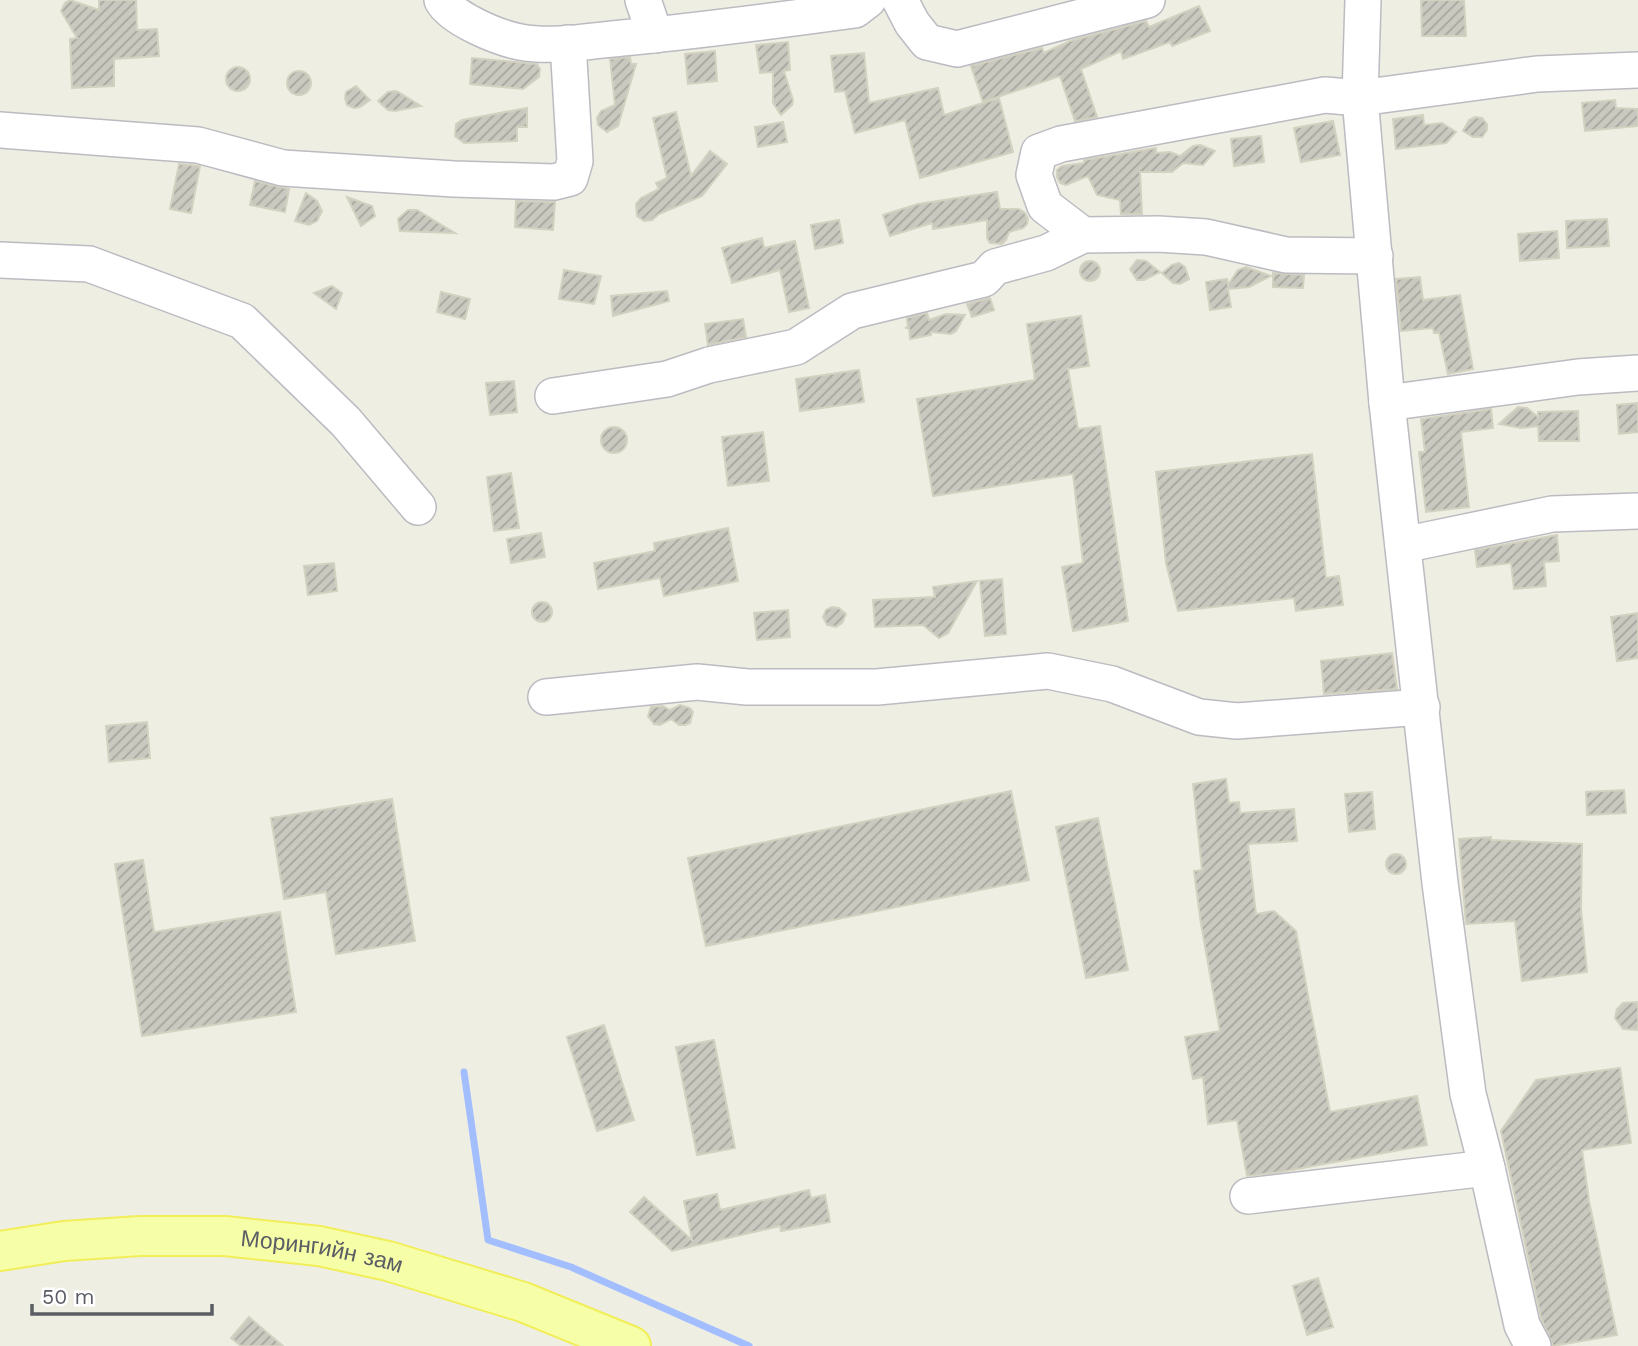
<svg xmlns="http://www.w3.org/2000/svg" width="1638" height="1346" font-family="'Work Sans',sans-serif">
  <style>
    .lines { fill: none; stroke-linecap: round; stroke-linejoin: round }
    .stream { stroke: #a2beff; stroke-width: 7 }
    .building { fill: url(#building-hatch); stroke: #d3d2c1; stroke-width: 2 }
    .minor-casing { stroke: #bbbbc2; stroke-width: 38 }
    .major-casing { stroke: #f1ee59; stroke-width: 42 }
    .minor { stroke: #fff; stroke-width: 35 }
    .major { stroke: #f6ffa7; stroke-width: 38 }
    .labels { text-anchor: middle; stroke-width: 6; stroke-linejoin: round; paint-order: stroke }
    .street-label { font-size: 23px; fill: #5b5d64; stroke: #fff }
  </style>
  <defs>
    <pattern id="building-hatch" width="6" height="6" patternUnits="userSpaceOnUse" patternTransform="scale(1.75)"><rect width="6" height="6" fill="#c9c9bf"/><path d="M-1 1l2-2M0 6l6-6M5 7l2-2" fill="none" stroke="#a6a69f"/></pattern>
  </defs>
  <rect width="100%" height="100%" fill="#eeeee3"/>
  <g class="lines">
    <path class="stream" d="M464,1072L488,1240L571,1267L749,1346"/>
  </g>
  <g class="building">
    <path d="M70,0L99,10V0H136L137,30L157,29L159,56L114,59V86L72,88L70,39L77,38L61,11L65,3Z"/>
    <path d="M1421,0H1464L1466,36H1422Z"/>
    <path d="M1199,6L1210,31L1172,46L1170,42L1123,59L1121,51L1081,69L1097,117L1075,121L1060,76L983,102L971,66L1042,48L1044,53L1070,41L1146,21L1149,27Z"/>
    <path d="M788,42L790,70L784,71L793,100L792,105L781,115L773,103V72L760,73L756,45Z"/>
    <path d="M715,51L717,81L688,84L685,54Z"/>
    <path d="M864,53L869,103L938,88L944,115L999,98L1013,152L920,178L905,120L855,133L845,91L835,92L831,56Z"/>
    <path d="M630,57L631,64H636L618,126L607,132L598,125L597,118L601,111L615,105L610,59Z"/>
    <path d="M472,58L537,64L540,69L539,77L523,89L470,84Z"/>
    <circle cx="238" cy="79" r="12"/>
    <circle cx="299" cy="83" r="12"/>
    <path d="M356,86L370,100L360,107L354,108L347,105L345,98L346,92Z"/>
    <path d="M395,91L398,92L421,106L395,111L388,110L378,101L388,92Z"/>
    <path d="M1615,100L1616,108L1638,109V126L1585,131L1582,103Z"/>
    <path d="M527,108V127H517V141L464,143L455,136L456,124L462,120Z"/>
    <path d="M676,112L691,176L710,151L727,164L702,196L659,214L652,220L644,221L637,216L636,204L641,198L659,189L656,183L667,178L653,118Z"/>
    <path d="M1423,115L1424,125L1442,123L1456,132L1446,143L1396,149L1393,119Z"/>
    <path d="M1475,117L1482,118L1487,124V130L1482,137H1473L1463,131L1469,120Z"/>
    <path d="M1333,121L1340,155L1301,162L1294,128Z"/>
    <path d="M783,122L787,142L758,147L755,127Z"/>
    <path d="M1261,136L1264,162L1234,166L1231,139Z"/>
    <path d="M1200,145L1215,151L1203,165L1183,163L1172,172H1140L1142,214H1121L1120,200L1097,195L1088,176L1066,185L1060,183L1057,177V170L1062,166L1084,163V160L1156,148V153L1170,152L1180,156L1193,146Z"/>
    <path d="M179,164L200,166L191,213L170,209Z"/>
    <path d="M255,181L289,189L285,212L250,205Z"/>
    <path d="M997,192L1000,209H1019L1025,213L1028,219L1027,224L1023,228L1009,232L1006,240L1002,244L990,243L987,238V220L933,229L932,223L890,236L883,215L918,204Z"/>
    <path d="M306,193L317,201L322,211L317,221L309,225L295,221Z"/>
    <path d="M347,197L372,206L375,216L361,226Z"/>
    <path d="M516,201L555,202L553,230L515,227Z"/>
    <path d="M408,210H417L455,233L400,231L398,219Z"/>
    <path d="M1607,219L1609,246L1567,248L1566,221Z"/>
    <path d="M839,220L843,243L815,249L811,225Z"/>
    <path d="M1557,231L1559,258L1520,261L1518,234Z"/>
    <path d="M762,238L764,248L795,241L809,308L789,312L780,270L732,283L722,248Z"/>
    <path d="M1137,260L1146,261L1160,272L1144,280H1137L1130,269Z"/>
    <circle cx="1090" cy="271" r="10"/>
    <path d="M1179,263L1185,267L1189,279L1180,284L1173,283L1162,273L1172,265Z"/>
    <path d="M1246,267L1271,276L1249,287L1228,289L1231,307L1210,310L1206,282L1227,279L1228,285L1238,270Z"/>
    <path d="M564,270L601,276L594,304L559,299Z"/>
    <path d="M1273,273L1304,275L1303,288L1273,287Z"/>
    <path d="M1420,277L1423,300L1460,295L1473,369L1448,374L1439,333H1434L1433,328L1401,331L1396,279Z"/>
    <path d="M332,286L342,293L336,309L314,293Z"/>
    <path d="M667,291L669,301L613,316L611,296Z"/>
    <path d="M441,292L470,299L465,319L437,312Z"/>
    <path d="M990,298L994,310L972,317L967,304Z"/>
    <path d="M927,313L929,320L946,314L965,315L956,331L951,334L931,332V335L910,339L909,328H905L908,327L907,318Z"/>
    <path d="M1081,316L1089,366L1068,369L1078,429L1100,426L1128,621L1073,631L1062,567L1083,563L1073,474L933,496L917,399L1035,380L1027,324Z"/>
    <path d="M743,319L746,337L708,345L705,324Z"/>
    <path d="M859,370L864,402L800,411L796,379Z"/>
    <path d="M514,381L517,412L490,415L486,383Z"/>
    <path d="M1638,403V432L1619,434L1617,405Z"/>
    <path d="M1518,407L1527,408L1538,417V412L1578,411L1579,441H1539L1538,426L1521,428L1499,424Z"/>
    <path d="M1491,409L1493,428L1461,432L1469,507L1426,512L1419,452H1425L1421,419Z"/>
    <circle cx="614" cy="440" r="13"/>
    <path d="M763,432L769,481L728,486L722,437Z"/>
    <path d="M1312,454L1326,578L1339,576L1343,605L1296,611L1294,598L1178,611L1166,563L1156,472Z"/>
    <path d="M511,473L519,528L494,531L487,477Z"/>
    <path d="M728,528L738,581L664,596L660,578L598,589L594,563L655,551L654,543Z"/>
    <path d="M541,533L545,557L511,563L507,539Z"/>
    <path d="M1557,535L1559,561L1544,562L1546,586L1514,589L1511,563L1477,567L1475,550Z"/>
    <path d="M334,563L337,591L308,595L304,566Z"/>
    <path d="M1002,579L1006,634L985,636L980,581Z"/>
    <path d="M977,581L948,633L939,638L923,625L875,627L873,600L935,597L933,587Z"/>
    <circle cx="542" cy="612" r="10"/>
    <path d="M832,607L839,608L846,614L842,623L836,627L827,625L823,617L826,610Z"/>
    <path d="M788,610L790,637L757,640L754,613Z"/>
    <path d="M1638,613V658L1617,661L1611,617Z"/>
    <path d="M1392,653L1397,689L1324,694L1321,661Z"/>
    <path d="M680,705L690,708L693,712L690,723L685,725H679L671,719L660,725L654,724L648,716L651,707L663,706L670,710Z"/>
    <path d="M147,722L150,758L109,762L106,726Z"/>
    <path d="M1226,779L1229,803L1239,802L1240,813L1294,809L1297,841L1248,844L1256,914L1274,911L1296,931L1330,1112L1417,1096L1427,1145L1281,1172L1247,1176L1237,1120L1208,1124L1203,1077L1193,1079L1185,1037L1220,1031L1201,924L1194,871L1202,870L1193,784Z"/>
    <path d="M1624,790L1626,813L1587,815L1586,792Z"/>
    <path d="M1011,791L1029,880L706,946L688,858Z"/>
    <path d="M1372,792L1375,829L1349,832L1345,794Z"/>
    <path d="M392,799L415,941L336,954L326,892L284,899L271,818Z"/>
    <path d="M1098,818L1128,970L1086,978L1056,827Z"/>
    <path d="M1491,837V840L1582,844L1581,909L1587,972L1522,981L1515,921L1466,924L1459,839Z"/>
    <circle cx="1396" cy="864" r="10"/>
    <path d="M143,860L154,932L280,912L296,1012L142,1036L115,864Z"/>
    <path d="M1638,1002V1030L1623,1029L1615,1018L1617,1009L1623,1003Z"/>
    <path d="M604,1025L634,1120L597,1131L567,1037Z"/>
    <path d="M714,1040L735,1148L697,1155L676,1047Z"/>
    <path d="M1620,1068L1631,1143L1582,1150L1589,1201L1617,1335L1553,1346L1541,1318L1501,1131L1536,1080Z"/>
    <path d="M809,1190L811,1198L825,1195L830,1222L781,1231L780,1226L672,1251L630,1212L644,1197L692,1240L684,1201L717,1194L720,1210Z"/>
    <path d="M1318,1278L1333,1327L1307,1335L1293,1286Z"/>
    <path d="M249,1317L283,1346H241L231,1338Z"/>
  </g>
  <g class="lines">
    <defs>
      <g id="minor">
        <path d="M442,0C452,19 499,38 520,42C553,48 589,41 622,38C700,31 778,20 855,10L868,0"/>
        <path d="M643,0L655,35"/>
        <path d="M900,0L912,23L927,42L957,49L1147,0"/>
        <path d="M1363,0L1360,98L1387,403L1440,883L1468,1094L1487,1168L1522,1325L1533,1346"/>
        <path d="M0,130L198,145L283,168L454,179L554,182L570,178L575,161L568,43"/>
        <path d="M1083,235L1045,206L1034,175L1039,152L1061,144L1325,95L1360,98L1537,74L1638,70"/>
        <path d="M0,260L89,264L242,321L346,422L418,507"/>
        <path d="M553,396L667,379L709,365L796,347L852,311L984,279L995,267L1046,253L1083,235L1158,234L1206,237L1286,255L1375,256"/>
        <path d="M1387,403L1578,377L1638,373"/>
        <path d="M1403,545L1552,514L1638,511"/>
        <path d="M546,697L697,682L747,687H877L1048,671L1112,684L1199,717L1237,721L1422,707"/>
        <path d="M1248,1196L1487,1168"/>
      </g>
      <g id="major">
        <path id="s1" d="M0,1251L64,1241L140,1236H225L319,1246L388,1261L523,1302L631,1346"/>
      </g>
    </defs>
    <use href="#minor" class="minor-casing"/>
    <use href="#major" class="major-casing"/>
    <use href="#minor" class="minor"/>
    <use href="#major" class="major"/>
  </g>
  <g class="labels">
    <g class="street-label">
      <text dy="8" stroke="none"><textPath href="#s1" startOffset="324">Морингийн зам</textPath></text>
    </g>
  </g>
  <path d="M32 1304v10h180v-10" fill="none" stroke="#5b5d64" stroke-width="3.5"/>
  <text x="42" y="1304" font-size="21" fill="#5b5d64" stroke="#ffffff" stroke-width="5" paint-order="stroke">50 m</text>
</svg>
